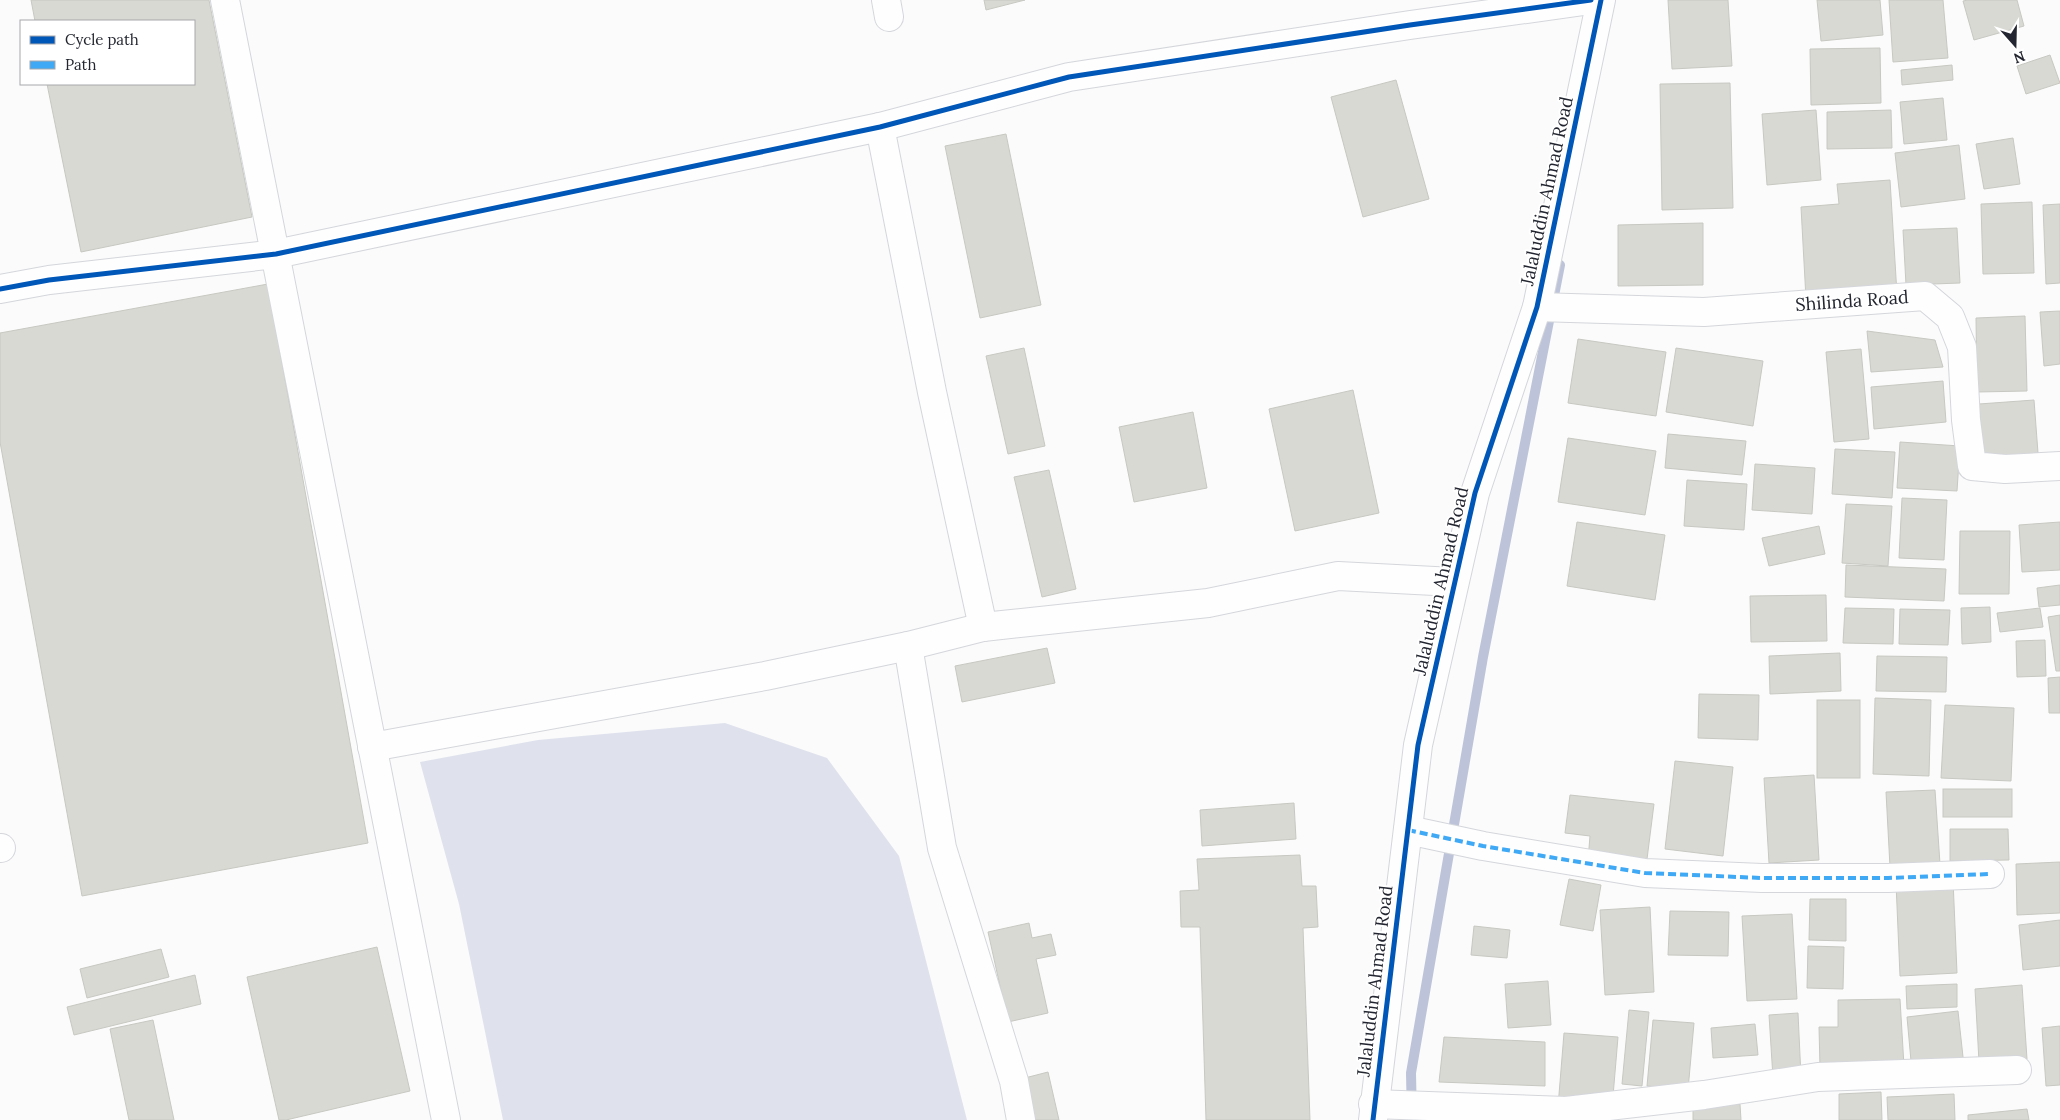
<svg xmlns="http://www.w3.org/2000/svg" width="2060" height="1120" font-family="Lora,serif">
  <style>
    .green { fill: #dfe2ed }
    .lines { fill: none; stroke-linecap: round; stroke-linejoin: round }
    .stream { stroke: #bdc3d9; stroke-width: 10 }
    .building { fill: #d9d9d3; stroke: #c8c8c2 }
    .street-casing { stroke: #d4d6db; stroke-width: 30 }
    .secondary-casing { stroke: #d4d6db; stroke-width: 30 }
    .street { stroke: #fefefe; stroke-width: 28 }
    .secondary { stroke: #fefefe; stroke-width: 28 }
    .quiet { stroke: #3fa9f5; stroke-width: 4; stroke-dasharray: 8 4; stroke-linecap: butt }
    .cycleway-casing { stroke: #fff; stroke-width: 8 }
    .cycleway { stroke: #0057b8; stroke-width: 5 }
    .labels { text-anchor: middle; stroke-width: 4; stroke-linejoin: round; paint-order: stroke }
    .street-label { font-size: 18px; fill: #232630; stroke: #fff }
  </style>
  <rect width="100%" height="100%" fill="#fbfbfb"/>
  <path class="green" d="M725,723L827,758L899,856L967,1120H503L459,904L420,762L538,740Z"/>
  <g class="lines">
    <path class="stream" d="M1412,1120L1411,1073L1483,657L1560,265"/>
  </g>
  <g class="building">
    <path d="M31,0H209L252,217L81,252L47,84H194V21H35Z"/>
    <path d="M984,0H1025L986,10Z"/>
    <path d="M1668,0H1728L1732,66L1672,69Z"/>
    <path d="M1817,0H1880L1883,35L1821,41Z"/>
    <path d="M1889,0H1943L1948,58L1893,62Z"/>
    <path d="M1968,0H2017L2024,26L1974,40L1963,1Z"/>
    <path d="M1880,48L1881,103L1811,105L1810,49Z"/>
    <path d="M2050,55L2060,83L2026,94L2017,66Z"/>
    <path d="M1952,65L1953,80L1902,85L1901,70Z"/>
    <path d="M1396,80L1429,199L1363,217L1331,97Z"/>
    <path d="M1730,83L1733,208L1662,210L1660,84Z"/>
    <path d="M1943,98L1947,140L1904,144L1900,102Z"/>
    <path d="M1816,110L1821,180L1767,185L1762,114Z"/>
    <path d="M1891,110L1892,148L1827,149V112Z"/>
    <path d="M1006,134L1041,305L980,318L945,146Z"/>
    <path d="M2013,138L2020,184L1984,189L1976,144Z"/>
    <path d="M1959,145L1965,199L1901,207L1895,153Z"/>
    <path d="M1890,180L1897,294L1806,299L1801,207L1839,204L1837,184Z"/>
    <path d="M2032,202L2034,273L1983,274L1981,204Z"/>
    <path d="M2060,204V283L2046,284L2043,205Z"/>
    <path d="M1703,223V285L1618,286V225Z"/>
    <path d="M1957,228L1960,283L1906,285L1903,230Z"/>
    <path d="M268,284L368,843L82,896L0,442V333Z"/>
    <path d="M2060,311V364L2044,366L2040,312Z"/>
    <path d="M2025,316L2027,391L1977,392L1976,318Z"/>
    <path d="M1867,331L1935,340L1943,367L1871,372Z"/>
    <path d="M1578,339L1666,352L1656,416L1568,403Z"/>
    <path d="M1024,348L1045,446L1008,454L986,356Z"/>
    <path d="M1676,348L1763,361L1753,426L1666,412Z"/>
    <path d="M1861,349L1869,439L1834,442L1826,352Z"/>
    <path d="M1943,381L1946,422L1874,429L1871,387Z"/>
    <path d="M1353,390L1379,513L1295,531L1269,409Z"/>
    <path d="M2034,400L2038,453L1983,458L1979,404Z"/>
    <path d="M1193,412L1207,488L1134,502L1119,427Z"/>
    <path d="M1668,434L1746,441L1742,475L1665,468Z"/>
    <path d="M1568,438L1656,451L1645,515L1558,502Z"/>
    <path d="M1900,442L1960,446L1957,491L1897,488Z"/>
    <path d="M1835,449L1895,452L1892,498L1832,494Z"/>
    <path d="M1755,464L1815,468L1812,514L1752,510Z"/>
    <path d="M1049,470L1076,589L1042,597L1014,477Z"/>
    <path d="M1687,480L1747,484L1744,530L1684,526Z"/>
    <path d="M1902,498L1947,500L1944,560L1899,558Z"/>
    <path d="M1846,504L1892,506L1888,566L1842,563Z"/>
    <path d="M1577,522L1665,535L1655,600L1567,586Z"/>
    <path d="M2060,522V570L2022,572L2019,525Z"/>
    <path d="M1819,526L1825,554L1769,566L1762,538Z"/>
    <path d="M1960,531H2010L2009,594H1959Z"/>
    <path d="M1846,565L1946,569L1944,601L1845,597Z"/>
    <path d="M2060,585V605L2039,607L2037,588Z"/>
    <path d="M1826,595L1827,641L1751,642L1750,596Z"/>
    <path d="M1990,607L1991,642L1962,644L1961,608Z"/>
    <path d="M1845,608L1894,609L1893,644L1843,643Z"/>
    <path d="M2040,608L2043,627L2000,632L1997,613Z"/>
    <path d="M1900,609L1950,610L1948,645L1899,644Z"/>
    <path d="M2060,615V671H2056L2048,617Z"/>
    <path d="M2045,640L2046,676L2017,677L2016,641Z"/>
    <path d="M1047,648L1055,683L962,702L955,666Z"/>
    <path d="M1840,653L1841,691L1770,694L1769,656Z"/>
    <path d="M1877,656L1947,657L1946,692L1876,691Z"/>
    <path d="M2060,677V713H2049L2048,678Z"/>
    <path d="M1699,694L1759,695L1758,740L1698,738Z"/>
    <path d="M1875,698L1931,700L1929,776L1873,774Z"/>
    <rect x="1817" y="700" width="43" height="78"/>
    <path d="M1945,705L2014,708L2011,781L1941,778Z"/>
    <path d="M1675,761L1733,767L1723,856L1665,849Z"/>
    <path d="M1814,775L1819,860L1769,863L1764,778Z"/>
    <rect x="1943" y="789" width="69" height="28"/>
    <path d="M1935,790L1940,864L1890,867L1886,792Z"/>
    <path d="M1570,795L1654,804L1646,867L1588,860L1590,836L1565,833Z"/>
    <path d="M1294,803L1296,839L1202,846L1200,810Z"/>
    <path d="M1950,829H2008L2009,860L1950,861Z"/>
    <path d="M1300,855L1302,886H1316L1318,927L1303,928L1310,1120H1206L1200,927H1181L1180,891L1199,890L1197,859Z"/>
    <path d="M2060,862V913L2017,915L2016,864Z"/>
    <path d="M1569,879L1601,885L1593,931L1560,925Z"/>
    <path d="M1953,880L1957,973L1900,976L1896,883Z"/>
    <path d="M1810,899H1846V941L1809,940Z"/>
    <path d="M1650,907L1654,992L1605,995L1600,910Z"/>
    <path d="M1670,911L1729,912L1728,956L1668,955Z"/>
    <path d="M1792,914L1797,999L1747,1001L1742,916Z"/>
    <path d="M2060,920V966L2023,970L2019,925Z"/>
    <path d="M1029,923L1032,938L1051,934L1056,955L1036,959L1048,1013L1008,1022L988,932Z"/>
    <path d="M1474,926L1510,930L1507,958L1471,955Z"/>
    <path d="M1808,946L1844,947L1843,989L1807,988Z"/>
    <path d="M377,947L410,1091L286,1120H279L247,977Z"/>
    <path d="M161,949L169,977L87,998L80,969Z"/>
    <path d="M195,975L201,1004L74,1035L67,1007Z"/>
    <path d="M1548,981L1551,1025L1508,1028L1505,984Z"/>
    <path d="M1957,984V1007L1907,1009L1906,986Z"/>
    <path d="M2022,985L2027,1059L1979,1062L1975,989Z"/>
    <path d="M1900,999L1904,1066L1820,1067L1819,1027H1838V1000Z"/>
    <path d="M1629,1010L1649,1012L1642,1086L1622,1084Z"/>
    <path d="M1958,1011L1964,1066L1912,1072L1907,1017Z"/>
    <path d="M1798,1013L1801,1077L1773,1078L1769,1015Z"/>
    <path d="M153,1020L174,1120H129L110,1029Z"/>
    <path d="M1653,1020L1694,1023L1688,1090L1647,1086Z"/>
    <path d="M1755,1024L1758,1055L1713,1058L1711,1028Z"/>
    <path d="M2060,1026V1085L2046,1086L2042,1028Z"/>
    <path d="M1564,1033L1618,1037L1611,1120L1557,1119Z"/>
    <path d="M1444,1037L1545,1042V1086L1439,1082Z"/>
    <path d="M1048,1072L1059,1120H1031L1021,1079Z"/>
    <path d="M1881,1092L1882,1120H1839V1094Z"/>
    <path d="M1954,1094L1955,1120H1888L1887,1097Z"/>
    <path d="M1740,1104L1741,1120H1693V1107Z"/>
    <path d="M2027,1109L2029,1120H1968V1115Z"/>
  </g>
  <g class="lines">
    <defs>
      <g id="street">
        <path d="M225,0L446,1120"/>
        <path d="M886,0L889,17"/>
        <path d="M880,127L932,392L983,627"/>
        <path d="M0,289L49,280L276,254L880,127L1069,77L1410,25L1591,0"/>
        <path d="M1537,307L1704,312L1925,296L1950,317L1962,347L1966,420L1972,466L2005,469L2060,466"/>
        <path d="M908,646L942,848L1014,1081L1021,1120"/>
        <path d="M372,747L765,676L908,646L983,627L1208,603L1338,576L1454,582"/>
        <path d="M1408,830L1483,846L1645,873L1762,878H1888L1990,874"/>
        <path d="M0,848H1"/>
        <path d="M1373,1104L1566,1111L1704,1095L1818,1077L2017,1070"/>
      </g>
      <path id="secondary" d="M1373,1120L1418,745L1475,493L1537,307L1601,0"/>
    </defs>
    <use href="#street" class="street-casing"/>
    <use href="#secondary" class="secondary-casing"/>
    <use href="#street" class="street"/>
    <use href="#secondary" class="secondary"/>
    <path class="quiet" d="M1408,830L1483,846L1645,873L1762,878H1888L1990,874"/>
    <defs>
      <g id="cycleway">
        <path d="M0,289L49,280L276,254L880,127L1069,77L1410,25L1591,0"/>
        <path d="M1373,1120L1418,745L1475,493L1537,307L1601,0"/>
      </g>
    </defs>
    <use href="#cycleway" class="cycleway-casing"/>
    <use href="#cycleway" class="cycleway"/>
  </g>
  <g class="labels">
    <g class="street-label">
      <text transform="translate(1547 191) rotate(-78)" y="6">Jalaluddin Ahmad Road</text>
      <text transform="translate(1852 301) rotate(-4)" y="6">Shilinda Road</text>
      <text transform="translate(1441 581) rotate(-77)" y="6">Jalaluddin Ahmad Road</text>
      <text transform="translate(1375 981) rotate(-83)" y="6">Jalaluddin Ahmad Road</text>
    </g>
  </g>
  <rect x="20" y="20" width="175" height="65" fill="#ffffff" stroke="#a7a8ac"/>
  <rect x="30" y="36" width="25" height="8" fill="#0057b8" stroke="#a7a8ac"/>
  <text x="65" y="45" font-size="15" fill="#232630">Cycle path</text>
  <rect x="30" y="61" width="25" height="8" fill="#3fa9f5" stroke="#a7a8ac"/>
  <text x="65" y="70" font-size="15" fill="#232630">Path</text>
  <g transform="translate(2015 45) rotate(160)" stroke="#ffffff" stroke-width="4" paint-order="stroke">
  <path d="M0-4L9 19L0 12L-9 19Z" fill="#232630"/>
  <text y="-8" font-size="14" font-weight="bold" text-anchor="middle" fill="#232630">N</text>
  </g>
</svg>
